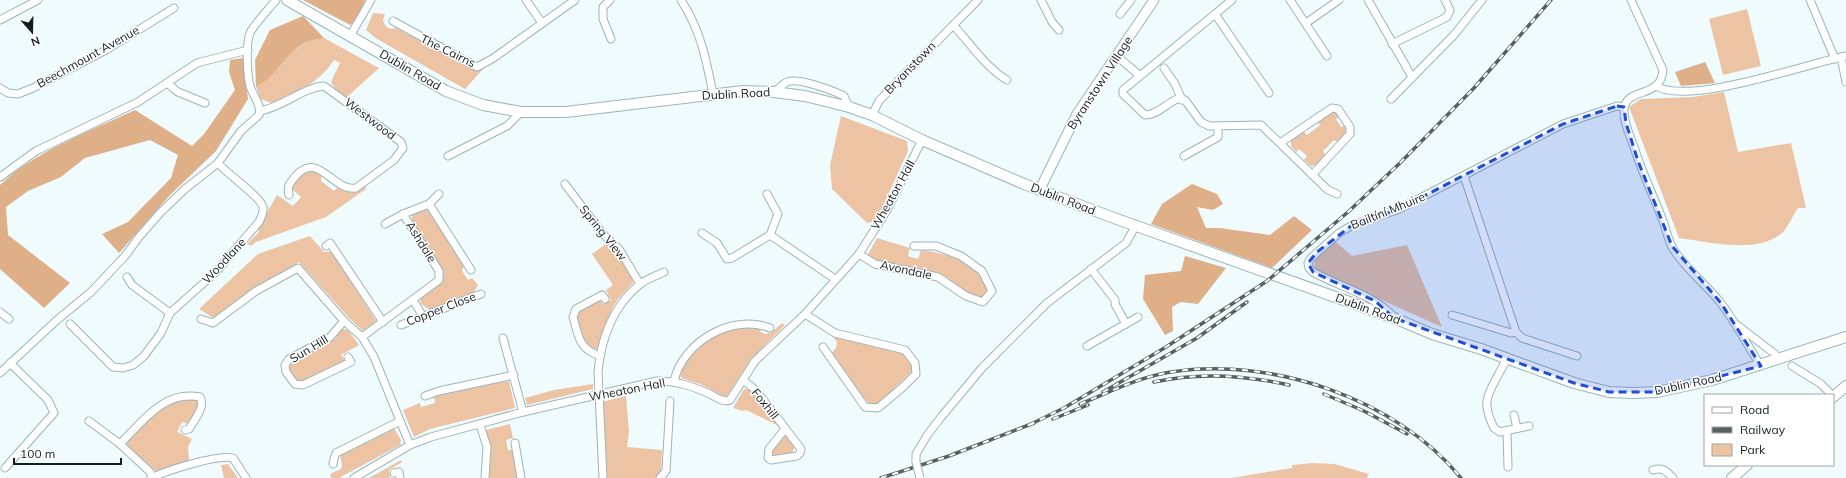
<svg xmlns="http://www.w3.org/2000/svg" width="1846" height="478" font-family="Mulish,sans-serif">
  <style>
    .green { fill: #ecc4a4 }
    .forest { fill: #dfaf87 }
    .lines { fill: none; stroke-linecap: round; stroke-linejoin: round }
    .minor-casing { stroke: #99b5bd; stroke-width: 9 }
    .tertiary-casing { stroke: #99b5bd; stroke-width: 11 }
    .secondary-casing { stroke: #99b5bd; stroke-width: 12 }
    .minor { stroke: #fff; stroke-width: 7 }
    .tertiary { stroke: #fff; stroke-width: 9 }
    .secondary { stroke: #fff; stroke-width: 10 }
    .rail-casing { stroke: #566164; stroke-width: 3.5 }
    .rail { stroke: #fff; stroke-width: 2; stroke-dasharray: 6; stroke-linecap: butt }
    .minor-bridge-casing { stroke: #99b5bd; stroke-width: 9; stroke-linecap: butt }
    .minor-bridge { stroke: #fff; stroke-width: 7 }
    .marked { fill: #1d4ed8; fill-opacity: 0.2; stroke: #1d4ed8; stroke-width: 3; stroke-dasharray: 8 5; stroke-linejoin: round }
    .labels { text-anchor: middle; stroke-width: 3; stroke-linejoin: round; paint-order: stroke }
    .street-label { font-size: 12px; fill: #131e21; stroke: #fff }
  </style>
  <rect width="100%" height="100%" fill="#f0fbfe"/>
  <g class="green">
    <path d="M1747,9L1761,66L1723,75L1709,19Z"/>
    <path d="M373,13L385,14L383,21C386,28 389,30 396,28L476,70L483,69L465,89L377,39L366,30Z"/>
    <path d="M313,38H324L379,68L346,98L334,87L331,82L340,63L334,60C319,83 296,94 271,103L261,99L256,87L270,77L288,54Z"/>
    <path d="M1724,92L1738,152L1791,143L1806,208H1798C1793,215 1789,226 1783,232C1759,255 1709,242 1679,238L1629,107L1641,99L1693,97Z"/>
    <path d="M1330,111H1335L1341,116L1336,119L1341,127L1346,125L1347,133L1338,143L1334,140L1323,151L1326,156L1317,165L1311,166L1304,160L1307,156L1299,149L1296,152L1291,146V141L1303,131L1307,135L1320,125L1317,121Z"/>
    <path d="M841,116L907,141L908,151L876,221L867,223L832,189L830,165Z"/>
    <path d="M313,169L322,175L321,181L334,191L338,187L352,193L365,186L366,189L326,217L256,242L251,246L247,244L259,232L258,228L277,195L293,206L301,197L293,190C293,177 302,173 313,169Z"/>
    <path d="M423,209L428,210L465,264L462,271L468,280L472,278L478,285L472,295L430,310L421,304L420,299L442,281L444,272L412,222V214Z"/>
    <path d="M310,236L324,252L332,251L376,321L363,331L348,317L299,262L254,289L215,319L199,309L258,254Z"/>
    <path d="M877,238L910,248L908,256L918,259L921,250C948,253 978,263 988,290L985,296L979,299L967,293L945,276L876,261L868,254Z"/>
    <path d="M1335,241L1352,256L1407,245L1442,327L1321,273L1314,268L1315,259Z"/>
    <path d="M607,243C617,251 633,270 633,283L618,299L613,307L598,348L594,350C581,345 580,328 577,316L580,311L599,300L603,304L611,300L606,290L613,285L592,254Z"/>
    <path d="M782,323L785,325L751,359L727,396H724L700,384L681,378C678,359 713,336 728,329C738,325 749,327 759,328L761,332L765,334L772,332Z"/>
    <path d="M343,329L348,330L359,345L341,355L345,361L302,382L296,381L287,366L291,361L335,339L339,331Z"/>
    <path d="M833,337L902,352L911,362L913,370L880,403L874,405L868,403L831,354L836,348L837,342Z"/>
    <path d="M509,381L515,408L430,429L414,437L403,410L420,403L421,407L435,403L434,397L458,390Z"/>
    <path d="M593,384V389L527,405L525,398L554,390Z"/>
    <path d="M744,389L750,390L754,394L779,426L746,410L743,411L733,408Z"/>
    <path d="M626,396L629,432L627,447L662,450L661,472L655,478H607L602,402Z"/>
    <path d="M192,398L198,400L199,403L189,424L182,422L177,432L192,439L188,447L189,461L157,472L128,447L127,442L151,416L166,404Z"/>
    <path d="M510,424L513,438L506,440L508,450H514L518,478H489L491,448L486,430Z"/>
    <path d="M394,428L401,440L400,445L339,478H332L330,476L332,473L341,469L342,465L340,455Z"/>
    <path d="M786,436L795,447L792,453L775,457L772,452L781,438Z"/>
    <path d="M401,460L402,462L389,470L390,478H369Z"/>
    <path d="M1313,463L1335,464L1369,474L1367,478H1231L1292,468V465Z"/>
    <path d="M228,464L238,478H224L221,465Z"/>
  </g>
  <g class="forest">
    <path d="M303,0H365L357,19L350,25Z"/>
    <path d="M303,16L324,38C298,39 287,58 271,76C267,80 261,84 256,87L255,60L270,30Z"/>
    <path d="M243,58L248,99L216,151L170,195L119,253L102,234L128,222L171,178L178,155L150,140L85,158L61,177L28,191L6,207L8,235L70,283L44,308L0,269V185C33,152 93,130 135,110L192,146L204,134L235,90L229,72L230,60Z"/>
    <path d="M1705,62L1715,83L1681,86L1675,72Z"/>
    <path d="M1192,184L1217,194L1223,204L1213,210L1197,207L1206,228H1220L1270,235L1294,216L1312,230L1272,268L1151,224L1162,204Z"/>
    <path d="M1185,256L1226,268L1198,304L1181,302L1172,307L1173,331L1165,335L1143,299L1145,275L1181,271Z"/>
  </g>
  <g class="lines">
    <defs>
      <g id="minor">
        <path d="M526,0L542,23"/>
        <path d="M610,0L603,7V19L611,39"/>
        <path d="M681,0C701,31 706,59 713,94"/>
        <path d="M1041,0L1052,22L1059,30"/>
        <path d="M1232,0L1123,90V94L1145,115C1157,115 1166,104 1177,99L1185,100L1201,122L1209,126L1261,125L1328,190L1337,194"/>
        <path d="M1290,0L1327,56"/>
        <path d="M1368,0L1412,77"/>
        <path d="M1631,0L1663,70C1661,99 1626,87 1624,109C1623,123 1631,137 1635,150C1643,175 1654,197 1663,221C1666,229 1668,239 1672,247C1684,268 1705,283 1720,302C1735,321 1747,345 1761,366"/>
        <path d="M1810,0L1835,59"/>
        <path d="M1120,14L1131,0"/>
        <path d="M1215,14L1269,93"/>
        <path d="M0,20L38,0"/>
        <path d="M393,21L477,67L492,59L575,0"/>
        <path d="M1306,23L1339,0"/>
        <path d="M953,25C971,44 984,66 1007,80"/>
        <path d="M350,36L371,0"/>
        <path d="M1392,44L1447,17L1450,10L1445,0"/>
        <path d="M1117,56L1139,75"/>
        <path d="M1841,57L1846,82"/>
        <path d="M1164,68L1175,84L1182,100"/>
        <path d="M167,83L178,92L205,103"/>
        <path d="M1656,86C1689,106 1806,64 1846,56"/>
        <path d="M0,88L8,93L18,94L33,88L106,50L174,8"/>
        <path d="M774,92C778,89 783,84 787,82C798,77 834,91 844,96L849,107"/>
        <path d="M1391,99L1454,35L1482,0"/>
        <path d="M260,111C283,107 302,88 324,86L401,142L403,148L394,160L356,188C332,192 318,148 294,178C289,184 287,187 289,195"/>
        <path d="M872,115L879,101L901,78L978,0"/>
        <path d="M1280,143L1332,108L1338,109L1350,127V134L1312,175"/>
        <path d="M448,156L507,126L521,112"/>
        <path d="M1184,156L1218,137V127"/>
        <path d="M1464,176L1516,332L1522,338L1577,356"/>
        <path d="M0,177L36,151L138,102L197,63L248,50"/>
        <path d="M565,184L602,233L619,249L640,284"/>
        <path d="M429,204L439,194"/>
        <path d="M385,224L403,214"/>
        <path d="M702,233L717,243L727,259L732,258L770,235L778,214L767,194"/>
        <path d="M770,235L835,279"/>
        <path d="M326,246L330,243L383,322"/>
        <path d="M859,254L875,264L938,277L966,296L983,302L992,291L982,271L961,256L936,246H914"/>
        <path d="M1091,269L1115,300V304L1126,324"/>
        <path d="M127,277L132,285L170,313"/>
        <path d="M413,300L422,315"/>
        <path d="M0,312L9,319"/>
        <path d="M805,314L835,333L905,350L915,363L916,374L903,387L878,408L865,407L823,347"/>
        <path d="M1452,315L1511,333L1516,332"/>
        <path d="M1394,317C1373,294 1339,287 1313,272L1309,268L1308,263L1311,258L1339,233L1351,226L1399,209L1563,124L1617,106L1624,107"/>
        <path d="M201,319L213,323L256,291L298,268L344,321L362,337L374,357L410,445"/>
        <path d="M344,321L330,337L289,359L285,365L286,372L295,384L303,385L351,362L348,357"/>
        <path d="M70,324L113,367L123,368L133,365L144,356L161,333L170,313L216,272L259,222C261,217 264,213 263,207C261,197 227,174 218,163"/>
        <path d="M401,325L481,294"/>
        <path d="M1737,325L1775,354"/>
        <path d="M362,337L439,280V271L403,214L429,204L471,270"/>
        <path d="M503,338L523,412"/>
        <path d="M1087,346L1138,317"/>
        <path d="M600,356C578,348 579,337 573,317L576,309L602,295L605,299"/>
        <path d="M1507,358C1501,372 1485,393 1487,407C1488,414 1491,422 1494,428L1500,432L1529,426"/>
        <path d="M1792,366L1821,384L1832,395"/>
        <path d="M0,373L57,320L91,292L125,256L139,237L161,212L185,189L218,163L241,131L259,115C262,106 254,97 251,89C247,78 245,41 251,31C258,20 268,10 276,0"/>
        <path d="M674,381C683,342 732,313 770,328"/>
        <path d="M744,381L752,387L762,398L801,449L800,453L797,456L771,460L768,458L769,449L785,429"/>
        <path d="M425,396L439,391L514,375"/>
        <path d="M1514,415L1517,428"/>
        <path d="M89,421L120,444L150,472L152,477"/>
        <path d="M480,425L487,447L485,478"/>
        <path d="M1507,431L1508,467"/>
        <path d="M515,443L521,478"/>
        <path d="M120,444C143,421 164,390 200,397C206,407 194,420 189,429L185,430"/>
        <path d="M916,462V454L928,434L942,416L982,368L1047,303L1126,243L1136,225"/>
        <path d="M333,464L334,459L336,453L400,421"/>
        <path d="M5,468L54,413L48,400L10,363"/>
        <path d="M1653,470C1663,467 1666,471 1673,478"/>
        <path d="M394,473L399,472L400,478"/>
        <path d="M151,478C166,471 217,454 233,458L246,478"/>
        <path d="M354,478L410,445L431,437L523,412L657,381C677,381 692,386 710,394C716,397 723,403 730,400L755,361L805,314L859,254L887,210L922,140"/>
        <path d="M603,478L598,372C601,339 613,306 639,285C646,279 656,276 664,272"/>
        <path d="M660,478L666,471L670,401"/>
      </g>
      <path id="tertiary" d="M1040,189L1077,114L1154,0"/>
      <g id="secondary">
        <path d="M287,0L446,91L483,105L521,112H566L743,91L774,92L805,96L849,107L872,115L922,140L1024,184L1114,218L1394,318L1432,334L1481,349L1574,383L1609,392L1633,393L1657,392L1712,380L1846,337"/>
        <path d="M1833,397L1846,386"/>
        <path d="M1732,478L1747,465"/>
      </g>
    </defs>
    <use href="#minor" class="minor-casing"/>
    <use href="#tertiary" class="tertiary-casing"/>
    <use href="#secondary" class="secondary-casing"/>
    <use href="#minor" class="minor"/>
    <use href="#tertiary" class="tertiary"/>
    <use href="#secondary" class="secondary"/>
    <defs>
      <g id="rail">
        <path d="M1154,382C1199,372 1244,375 1289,385"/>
        <path d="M1103,392L1197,338L1247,302"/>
        <path d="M1324,394L1364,411L1407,434"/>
        <path d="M1080,404C1110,392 1139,377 1171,372C1271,356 1397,399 1461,478"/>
        <path d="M1053,419L1088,405"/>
        <path d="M1029,425L1064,408L1166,347L1267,281L1348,212L1400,163L1474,88L1551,0"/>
        <path d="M881,478L949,456L1034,423"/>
      </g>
    </defs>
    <use href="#rail" class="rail-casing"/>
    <use href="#rail" class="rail"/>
    <defs>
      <path id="minor-bridge" d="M916,462L920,478"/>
    </defs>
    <use href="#minor-bridge" class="minor-bridge-casing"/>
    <use href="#minor-bridge" class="minor-bridge"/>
  </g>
  <path class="marked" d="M1617,106L1624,107L1626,123L1638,161L1672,246L1721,303L1761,366L1657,392H1609L1574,383L1394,318L1375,301L1313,272L1308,263L1317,252L1351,226L1399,209L1563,124Z"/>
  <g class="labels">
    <g class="street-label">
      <text transform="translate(448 51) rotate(26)" y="4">The Cairns</text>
      <text transform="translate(88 57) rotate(-29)" y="4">Beechmount Avenue</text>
      <text transform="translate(910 68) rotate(-46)" y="4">Bryanstown</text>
      <text transform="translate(410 70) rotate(30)" y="4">Dublin Road</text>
      <text transform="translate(1100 83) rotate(-57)" y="4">Byranstown Village</text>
      <text transform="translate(736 94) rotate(-3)" y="4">Dublin Road</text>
      <text transform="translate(370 119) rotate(37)" y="4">Westwood</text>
      <text transform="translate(893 195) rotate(-61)" y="4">Wheaton Hall</text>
      <text transform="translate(1063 199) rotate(21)" y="4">Dublin Road</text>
      <text transform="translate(1388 211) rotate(-22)" y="4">Bailtíní Mhuire</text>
      <text transform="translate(603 233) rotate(51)" y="4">Spring View</text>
      <text transform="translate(421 242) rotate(58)" y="4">Ashdale</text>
      <text transform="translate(224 261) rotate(-47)" y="4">Woodlane</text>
      <text transform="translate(906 270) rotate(12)" y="4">Avondale</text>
      <text transform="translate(441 309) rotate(-21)" y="4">Copper Close</text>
      <text transform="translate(1368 309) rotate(20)" y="4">Dublin Road</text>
      <text transform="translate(309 349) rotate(-31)" y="4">Sun Hill</text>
      <text transform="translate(1688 384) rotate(-12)" y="4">Dublin Road</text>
      <text transform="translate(627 390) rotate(-11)" y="4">Wheaton Hall</text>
      <text transform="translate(765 404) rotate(51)" y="4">Foxhill</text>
    </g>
  </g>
  <rect x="1704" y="394" width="130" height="72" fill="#ffffff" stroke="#a1a5a6"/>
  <rect x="1712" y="407" width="20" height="6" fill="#ffffff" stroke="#a1a5a6"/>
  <text x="1740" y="414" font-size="12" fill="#131e21">Road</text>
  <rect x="1712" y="427" width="20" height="6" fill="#566164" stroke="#a1a5a6"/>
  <text x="1740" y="434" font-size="12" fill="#131e21">Railway</text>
  <rect x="1712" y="444" width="20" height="12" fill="#ecc4a4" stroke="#a1a5a6"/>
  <text x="1740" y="454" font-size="12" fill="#131e21">Park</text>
  <g transform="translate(32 32) rotate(160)" stroke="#ffffff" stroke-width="3" paint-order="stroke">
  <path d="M0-3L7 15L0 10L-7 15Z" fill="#131e21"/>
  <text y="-6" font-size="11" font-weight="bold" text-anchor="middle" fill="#131e21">N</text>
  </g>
  <path d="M14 458v6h107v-6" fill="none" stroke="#131e21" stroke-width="2"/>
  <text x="20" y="458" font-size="12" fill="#131e21" stroke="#ffffff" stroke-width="3" paint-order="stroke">100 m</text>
</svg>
